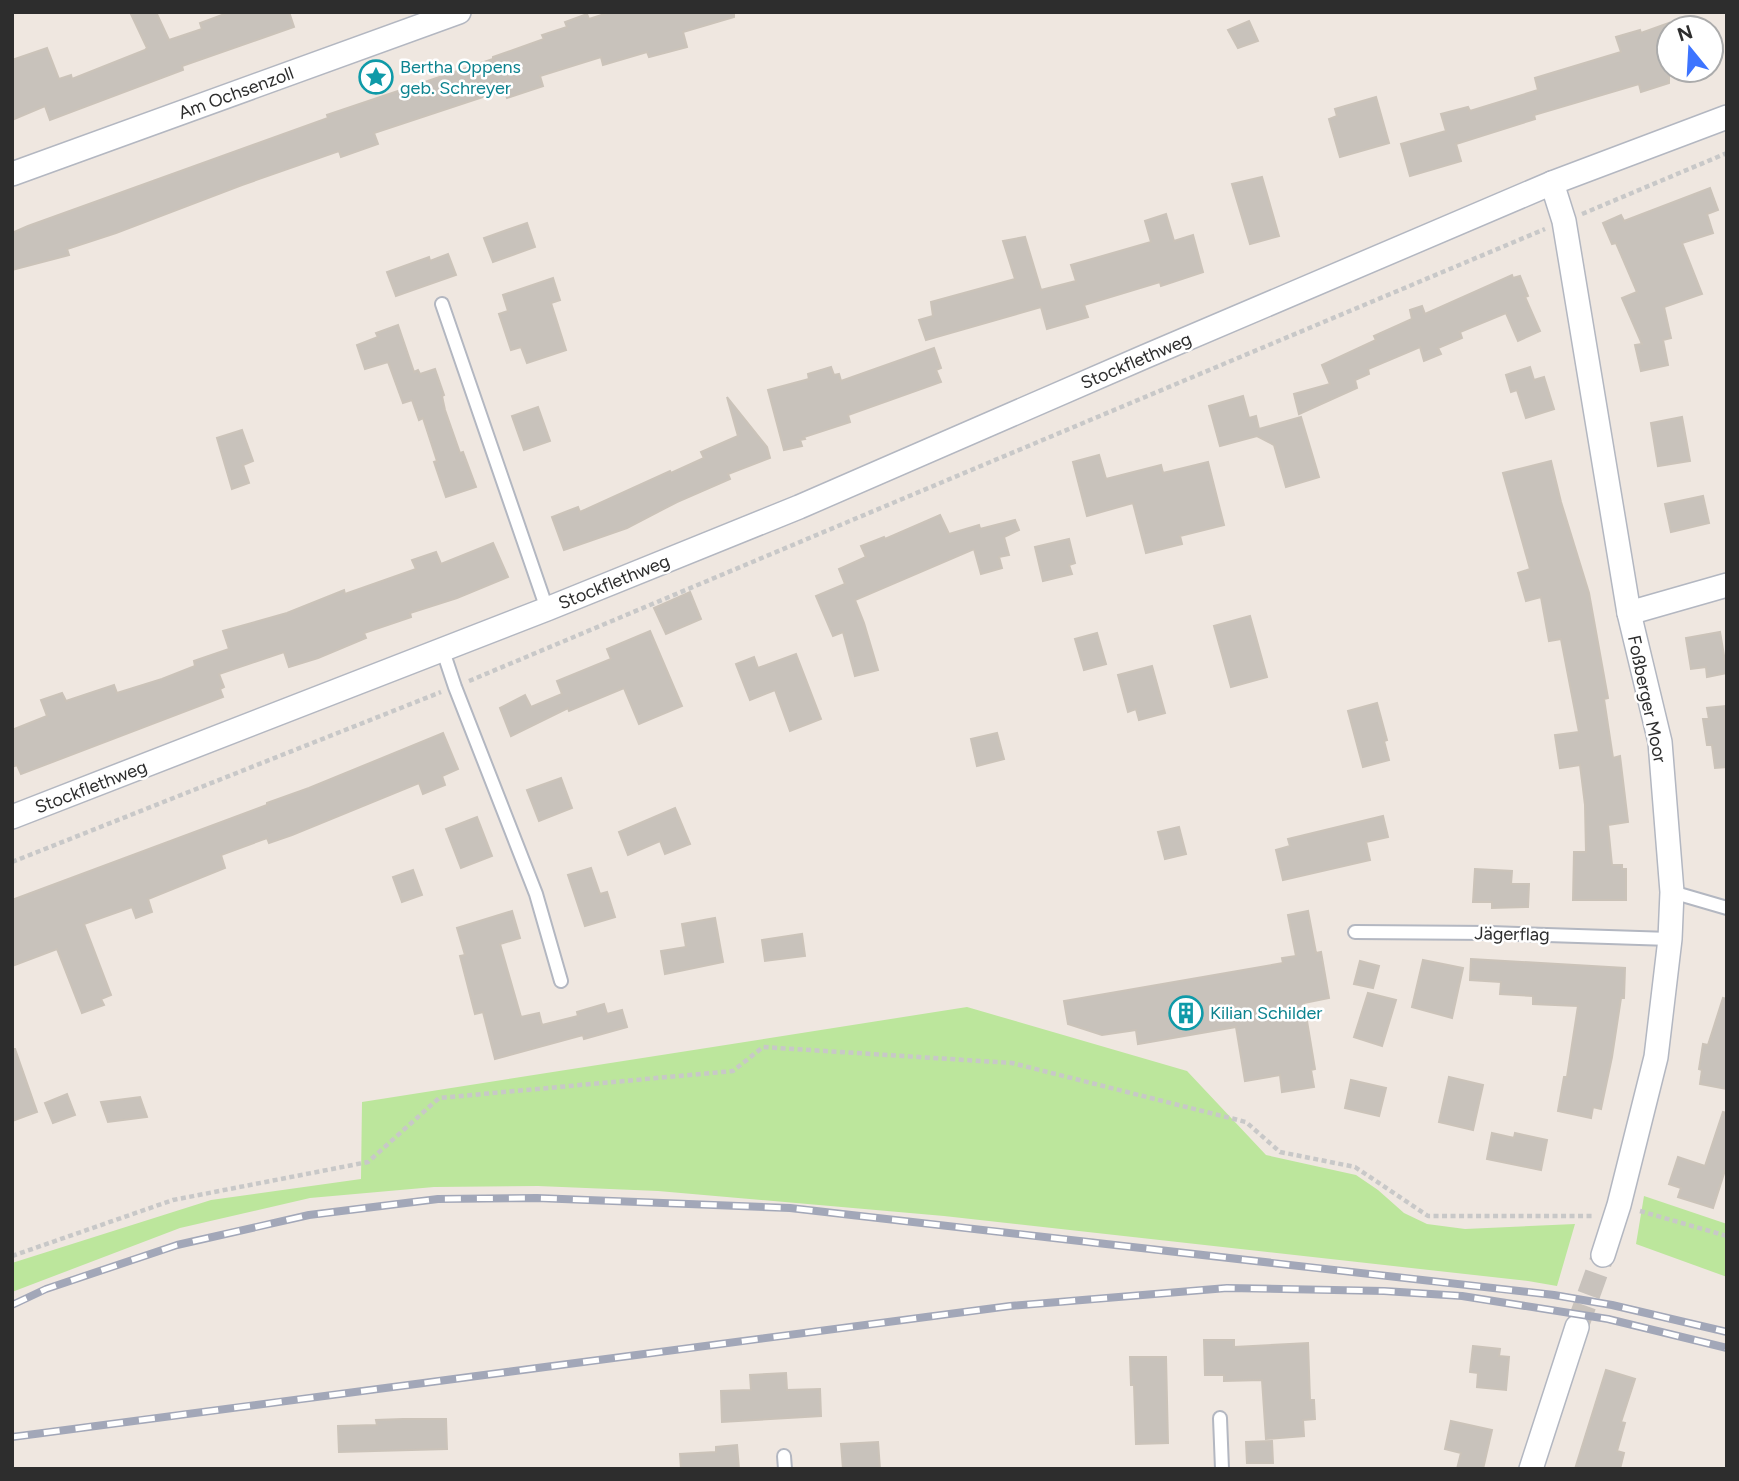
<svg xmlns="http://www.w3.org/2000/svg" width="1739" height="1481" font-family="Figtree,sans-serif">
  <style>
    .green { fill: #bce69c }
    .building { fill: #c8c2bb; stroke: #cbc3b9; stroke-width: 2 }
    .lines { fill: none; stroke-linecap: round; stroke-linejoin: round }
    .street-tunnel { stroke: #c8c2bc; stroke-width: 23; stroke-dasharray: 23 11; stroke-linecap: butt }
    .lane-casing { stroke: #b3b7c1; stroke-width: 16 }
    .street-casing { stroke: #b3b7c1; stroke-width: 26 }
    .path { stroke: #c8c8c8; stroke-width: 4.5; stroke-dasharray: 5 3.5; stroke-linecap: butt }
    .lane { stroke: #fff; stroke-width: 12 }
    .street { stroke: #fff; stroke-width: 23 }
    .rail-casing { stroke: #a2a7b8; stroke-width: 8 }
    .rail { stroke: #fff; stroke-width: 5; stroke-dasharray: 16; stroke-linecap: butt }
    .labels { text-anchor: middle; stroke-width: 5; stroke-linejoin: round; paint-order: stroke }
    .culture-label { font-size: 18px; fill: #0d838f; stroke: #fff; text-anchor: start }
    .street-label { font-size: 18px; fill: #2d2d2d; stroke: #fff }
  </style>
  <rect width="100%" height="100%" fill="#efe7e0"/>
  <g class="green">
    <path d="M967,1007L1187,1071L1266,1155L1356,1175L1378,1190L1404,1213L1427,1224L1465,1229L1575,1224L1557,1286L1528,1281L944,1216L658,1191L538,1186L434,1187L310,1198L180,1228L12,1292V1263L211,1200L361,1179L362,1102Z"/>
    <path d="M1644,1196L1727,1224V1277L1636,1244Z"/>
  </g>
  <g class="building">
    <path d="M130,12H156L169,40L202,29L200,23L230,12H289L294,27L182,66L183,70L50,120L45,106L12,120V60L47,48L59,79L71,75L72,79L145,50L147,48Z"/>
    <path d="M611,12H734V17L683,32L687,47L649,57L647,52L603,65L601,57L540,76L543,86L507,98L504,90L374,133L378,144L341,157L339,151L242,185L116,233L67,249L69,255L12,270V233L28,226L328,118L327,115L493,59V57L544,39L542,35L567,27L565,22L587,14L589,19Z"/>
    <path d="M1249,21L1258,41L1238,48L1228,30Z"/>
    <path d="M1669,23V83L1641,92L1639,84L1534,115L1535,119L1456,144L1461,161L1410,176L1401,144L1446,131L1441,114L1468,107L1470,111L1538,90L1535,78L1621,52L1616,37L1640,30L1641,33Z"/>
    <path d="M1376,97L1389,143L1340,157L1329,119L1337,116L1335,109Z"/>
    <path d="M1262,177L1279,236L1250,244L1232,184Z"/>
    <path d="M1710,188L1718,210L1707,214L1713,233L1682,243L1702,294L1664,307L1671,338L1663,340L1668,365L1641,371L1635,345L1642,344L1622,298L1637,292L1616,243L1612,244L1603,223L1621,215L1624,221Z"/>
    <path d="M1166,214L1174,241L1193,235L1203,272L1161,286L1160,282L1084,305L1088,317L1047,329L1041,307L926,340L919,320L933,316L931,302L1015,279L1003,241L1025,237L1041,290L1076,281L1071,265L1151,242L1145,221Z"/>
    <path d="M527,223L535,247L493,262L484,238Z"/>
    <path d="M448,254L456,275L396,296L387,272L429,257L430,261Z"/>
    <path d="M1512,275L1513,278L1520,276L1528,296L1525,297L1540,331L1518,341L1506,313L1460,332L1462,338L1438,348L1441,354L1424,361L1420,347L1368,369L1369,374L1355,380L1357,388L1299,414L1294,394L1330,384L1322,365L1376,340L1374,336L1412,319L1410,310L1422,306L1425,314Z"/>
    <path d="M553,278L560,300L551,303L566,350L527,363L521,347L511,350L499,314L508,311L503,295Z"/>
    <path d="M398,325L414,372L418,370L420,374L435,369L444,395L442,396L445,410L460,453L463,452L476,487L446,497L434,462L437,461L423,418L419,420L412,400L403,403L388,362L365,369L357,345L378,337L376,333Z"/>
    <path d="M934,348L941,368L936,370L941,382L848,415L850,422L804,437L805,439L800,440L802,446L784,450L768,390L809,379L808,374L831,367L834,375L839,374L841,381Z"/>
    <path d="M1530,367L1534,380L1544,377L1554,409L1526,418L1517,390L1511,392L1506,375Z"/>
    <path d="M1243,396L1249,418L1256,416L1259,429L1301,417L1319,477L1286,487L1274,445L1257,436L1220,446L1209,406Z"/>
    <path d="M727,397L767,447L770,458L728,474L730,479L677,502L627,528L564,550L552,517L578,507L580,512L670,471L671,473L704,458L701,452L738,436Z"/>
    <path d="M538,407L550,441L524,450L512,416Z"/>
    <path d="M1682,417L1690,461L1658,466L1651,423Z"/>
    <path d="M242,430L253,461L243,465L249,483L232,489L217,438Z"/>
    <path d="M1099,455L1106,479L1161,465L1163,473L1208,462L1224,525L1180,536L1182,544L1146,553L1133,503L1087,516L1073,462Z"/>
    <path d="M1551,461L1561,502L1589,593L1608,698L1604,699L1613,758L1620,756L1628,822L1608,825L1612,865H1622V869H1626V900H1573L1574,852H1586L1585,805L1580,765L1560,768L1555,735L1579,732L1561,639L1549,641L1541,597L1526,601L1518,573L1530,569L1503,473Z"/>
    <path d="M1703,496L1709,523L1671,532L1665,504Z"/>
    <path d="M940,515L949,534L979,525L980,529L1015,520L1019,530L1004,537L1009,555L999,557L1002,568L981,574L974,549L855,600L864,623L878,670L855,676L843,632L833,636L816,596L845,584L839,569L866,557L861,546L884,537L885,539Z"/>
    <path d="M1069,539L1075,563L1069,565L1072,574L1043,581L1035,547Z"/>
    <path d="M493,543L508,577L457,598L410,613L411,617L364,633L366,638L318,658L289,667L284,652L219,674L224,687L220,689L223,697L21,774L17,765L12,767V730L47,716L41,700L62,693L66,701L114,685L117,693L162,679L195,666L194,661L229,649L223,631L287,613L344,590L345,594L416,569L412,560L436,552L441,564Z"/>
    <path d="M690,592L701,619L666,634L654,608Z"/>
    <path d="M1250,616L1267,677L1231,687L1214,626Z"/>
    <path d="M650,631L682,706L639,724L624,688L569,711L568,708L511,736L500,708L525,695L531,707L562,694L557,681L611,659L607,649Z"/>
    <path d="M1720,632L1727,673L1707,677L1706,667L1691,669L1686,638Z"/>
    <path d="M1097,633L1106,664L1084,670L1075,639Z"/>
    <path d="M796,654L821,719L790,731L775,690L750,700L736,664L754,657L758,668Z"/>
    <path d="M1152,666L1165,713L1139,720L1136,709L1128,712L1118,675Z"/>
    <path d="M1377,703L1387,740L1384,741L1389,760L1363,767L1348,711Z"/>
    <path d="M1725,706L1727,767L1715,768L1712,745H1707L1703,719H1709L1707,708Z"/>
    <path d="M443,733L458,769L442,776L445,785L423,794L419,783L292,835L269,843L267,838L221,855L225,868L148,899L152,912L136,918L132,907L84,924L111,995L101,999L104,1005L82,1013L57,949L12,966V900L267,805V803L309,788Z"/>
    <path d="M997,733L1004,759L977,766L971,739Z"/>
    <path d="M561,778L572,808L539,821L527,790Z"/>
    <path d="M675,808L690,844L665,854L660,841L628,855L619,832Z"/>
    <path d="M1383,816L1388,837L1366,842L1370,860L1283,880L1276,850L1290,846L1288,839Z"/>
    <path d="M477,817L492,856L461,868L446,829Z"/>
    <path d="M1179,827L1186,854L1165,859L1158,832Z"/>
    <path d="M591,868L600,894L607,892L615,917L585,926L568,875Z"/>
    <path d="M1475,869L1512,871L1511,884H1529L1528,907L1492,908V902H1473Z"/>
    <path d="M413,870L422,895L402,902L393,877Z"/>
    <path d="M512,911L520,938L500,944L521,1017L539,1013L542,1025L578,1016L577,1012L604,1004L607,1014L622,1010L627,1027L584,1039L583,1035L495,1059L483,1012L475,1014L460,956L465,955L457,928Z"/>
    <path d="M1308,911L1316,953L1321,952L1329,998L1304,1003L1315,1069L1311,1070L1314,1087L1282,1092L1280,1075L1245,1081L1236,1027L1138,1044L1136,1030L1102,1035L1068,1024L1064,1001L1283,963L1282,958L1296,956L1288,915Z"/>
    <path d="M715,918L723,962L665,974L661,951L686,947L682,924Z"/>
    <path d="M802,934L805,956L765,961L762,940Z"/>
    <path d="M1471,959L1625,968L1624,998H1621L1612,1057L1601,1109L1593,1107L1591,1118L1558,1111L1564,1077H1567L1578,1006L1533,1004V996L1500,994L1501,982L1470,980Z"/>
    <path d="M1423,960L1463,968L1452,1018L1412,1007Z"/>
    <path d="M1360,961L1379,966L1373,988L1354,984Z"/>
    <path d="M1368,993L1396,1000L1382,1046L1354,1037Z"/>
    <path d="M1723,998L1727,999V1089L1700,1084L1702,1070L1699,1069L1703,1044L1708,1045Z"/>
    <path d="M12,1049H15L37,1112L12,1121Z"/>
    <path d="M1449,1077L1483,1085L1473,1130L1439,1122Z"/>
    <path d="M1351,1080L1386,1088L1379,1116L1345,1108Z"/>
    <path d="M67,1094L75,1115L53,1123L45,1103Z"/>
    <path d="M140,1097L147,1117L108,1122L101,1102Z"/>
    <path d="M1723,1112L1727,1113V1164L1713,1208L1678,1197L1681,1188L1669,1184L1678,1157L1705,1166Z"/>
    <path d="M1492,1133L1514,1138L1515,1133L1547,1140L1541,1170L1487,1159Z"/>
    <path d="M1204,1340H1234V1347L1308,1343L1310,1400H1314L1315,1419L1303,1420L1304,1436L1266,1439L1262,1380L1224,1381V1375H1205Z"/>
    <path d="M1473,1346L1500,1349L1499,1356L1509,1357L1506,1390L1477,1387L1478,1373L1470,1372Z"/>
    <path d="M1130,1357H1166L1168,1443L1136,1444L1134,1385H1131Z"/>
    <path d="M1606,1370L1635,1379L1621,1422L1625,1423L1617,1451L1624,1453L1620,1469H1575Z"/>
    <path d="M786,1373L787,1390L820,1389L821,1416L722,1422L721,1391L751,1390L750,1375Z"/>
    <path d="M403,1419H446L447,1449L339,1452L338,1426L377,1425L376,1420Z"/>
    <path d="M1451,1421L1492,1430L1483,1469H1457L1461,1453L1445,1449Z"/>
    <path d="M1272,1441L1273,1463H1247L1246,1442Z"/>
    <path d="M878,1442L880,1469H843L841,1444Z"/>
    <path d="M737,1445L739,1469H681L680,1454L716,1452V1447Z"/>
  </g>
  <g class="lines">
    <path class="street-tunnel" d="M1577,1327L1603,1255"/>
    <defs>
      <g id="lane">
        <path d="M442,304L547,609"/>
        <path d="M442,648L455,687L536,894L561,981"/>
        <path d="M1672,892L1727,908"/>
        <path d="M1355,932L1490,933L1670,939"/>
        <path d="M1220,1418L1222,1469"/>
        <path d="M784,1456L785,1469"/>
      </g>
      <g id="street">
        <path d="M12,174L459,12"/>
        <path d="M1552,183L1564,221L1629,613L1660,742L1672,892L1670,939L1656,1057L1619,1205L1603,1255"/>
        <path d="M1629,613L1727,585"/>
        <path d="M12,817L547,609L799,507L1144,357L1552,183L1727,117"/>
        <path d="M1531,1469L1577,1327"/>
      </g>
    </defs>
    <use href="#lane" class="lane-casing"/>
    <use href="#street" class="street-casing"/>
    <g class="path">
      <path d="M1582,214L1727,153"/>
      <path d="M469,681L1545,229"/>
      <path d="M12,862L441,692"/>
      <path d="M1640,1211L1727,1236"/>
      <path d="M12,1256L173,1200L368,1162L439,1098L733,1071L763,1047L1012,1063L1246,1122L1280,1152L1355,1167L1428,1216H1593"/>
    </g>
    <use href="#lane" class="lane"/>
    <use href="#street" class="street"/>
    <defs>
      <g id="rail">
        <path d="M12,1305L46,1289L177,1245L309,1215L438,1199L537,1198L790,1208L1554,1295L1612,1305L1727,1332"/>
        <path d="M12,1437L1010,1306L1227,1288L1384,1291L1462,1296L1608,1319L1727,1348"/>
      </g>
    </defs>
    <use href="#rail" class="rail-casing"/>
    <use href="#rail" class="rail"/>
  </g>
  <defs>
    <symbol id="sight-ring" viewBox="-11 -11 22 22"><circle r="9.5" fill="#fff" stroke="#0f9aa8" stroke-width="1.5"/><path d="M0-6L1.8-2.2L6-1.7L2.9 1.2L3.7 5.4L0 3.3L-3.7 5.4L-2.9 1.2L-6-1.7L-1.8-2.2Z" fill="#0f9aa8"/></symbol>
    <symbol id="building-ring" viewBox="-11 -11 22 22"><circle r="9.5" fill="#fff" stroke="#0f9aa8" stroke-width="1.5"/><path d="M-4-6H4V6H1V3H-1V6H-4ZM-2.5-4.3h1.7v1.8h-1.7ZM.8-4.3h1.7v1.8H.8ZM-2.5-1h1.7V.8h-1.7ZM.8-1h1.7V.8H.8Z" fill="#0f9aa8"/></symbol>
  </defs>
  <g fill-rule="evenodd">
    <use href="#sight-ring" x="357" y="58" width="38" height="38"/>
    <use href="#building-ring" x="1167" y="994" width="38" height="38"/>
  </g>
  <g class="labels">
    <g class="culture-label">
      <text x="400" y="73">Bertha Oppens<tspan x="400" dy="21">geb. Schreyer</tspan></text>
      <text x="1210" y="1019">Kilian Schilder</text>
    </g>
    <g class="street-label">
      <text transform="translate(236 93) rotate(-20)" y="6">Am Ochsenzoll</text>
      <text transform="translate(1136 361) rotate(-23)" y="6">Stockflethweg</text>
      <text transform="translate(614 582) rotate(-22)" y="6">Stockflethweg</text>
      <text transform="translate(1647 699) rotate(78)" y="6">Foßberger Moor</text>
      <text transform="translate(91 787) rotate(-21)" y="6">Stockflethweg</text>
      <text transform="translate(1512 934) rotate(1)" y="6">Jägerflag</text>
    </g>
  </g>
  <rect width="1739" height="1481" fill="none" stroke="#2d2d2d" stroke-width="28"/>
  <g transform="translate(1690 49) rotate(342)"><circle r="33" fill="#ffffff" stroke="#ababab" stroke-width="2"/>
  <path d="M0-5L12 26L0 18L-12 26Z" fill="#3d74ff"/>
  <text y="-10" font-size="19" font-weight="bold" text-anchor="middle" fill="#2d2d2d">N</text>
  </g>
</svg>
